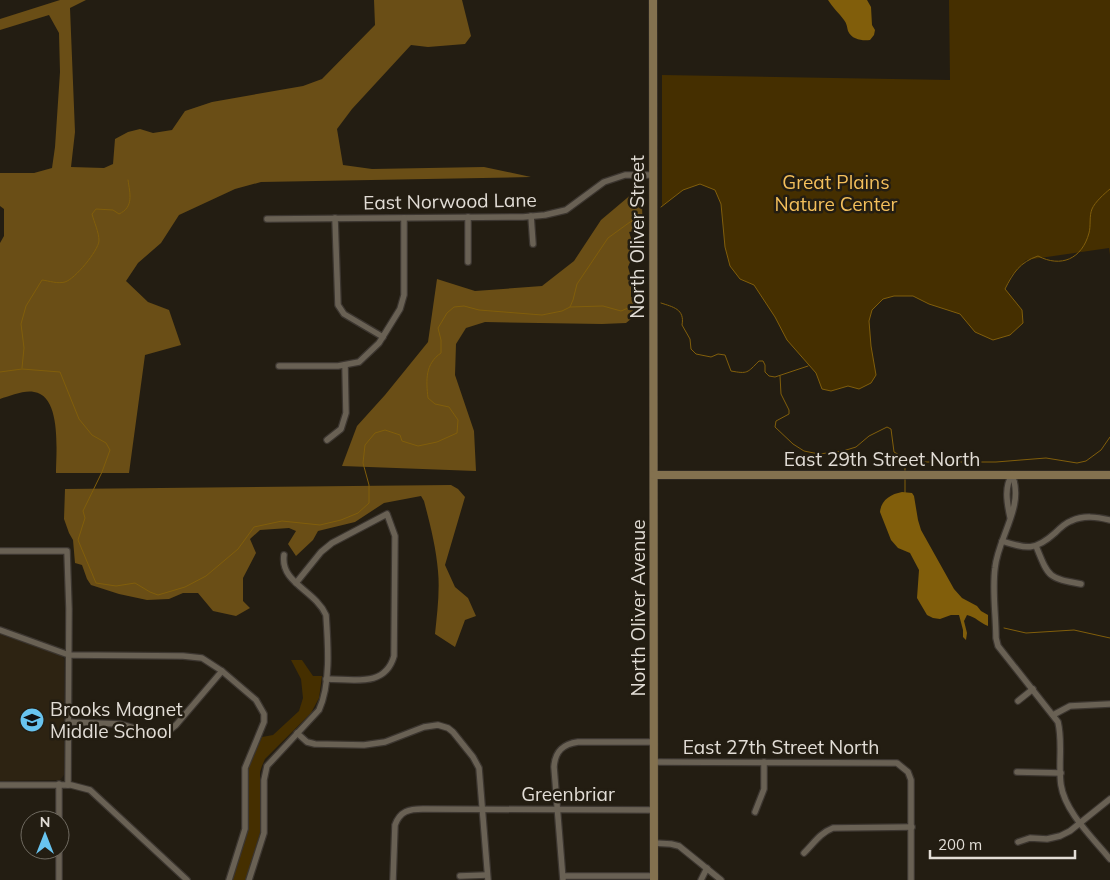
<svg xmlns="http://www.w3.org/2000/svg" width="1110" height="880" font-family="Mulish,sans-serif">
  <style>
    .built { fill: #2d2312 }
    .green { fill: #452f00 }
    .forest { fill: #6a4e16 }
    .water { fill: #815e0b }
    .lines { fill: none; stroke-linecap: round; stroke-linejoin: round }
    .stream { stroke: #815e0b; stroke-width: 1 }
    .minor-casing { stroke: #3c3630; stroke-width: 8 }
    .secondary-casing { stroke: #3c3630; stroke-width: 9 }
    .minor { stroke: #696154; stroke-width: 5.5 }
    .secondary { stroke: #83714f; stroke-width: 8 }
    .labels { text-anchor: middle; stroke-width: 5; stroke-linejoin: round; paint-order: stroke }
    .park-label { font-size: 19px; fill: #f3bf5b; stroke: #231d12 }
    .street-label { font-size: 19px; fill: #e2ddd6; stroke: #231d12 }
    .poi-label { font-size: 19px; fill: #e2ddd6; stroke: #231d12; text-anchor: start }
  </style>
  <rect width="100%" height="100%" fill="#231d12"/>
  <path class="built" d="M0,634L62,656L64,659V775L60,780L0,781Z"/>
  <g class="green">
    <path d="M949,0H1110V255L1109,248L1026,260L1011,276L1005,289L1022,310L1023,323L1010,335L993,340L975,332L960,314L929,304L913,296H894L883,299L872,310L869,321L871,346L876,375L871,383L859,389L848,386L831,391L822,389L816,373L787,340L775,317L754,285L740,279L730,266L725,247L721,204L715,190L700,184L683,190L662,206V75L950,80Z"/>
    <path d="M291,660H302L313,676H322L319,698L311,713L265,759L262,766L260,772V833L246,880H232L248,829V769L262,737L273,735L299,711L303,698L301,679Z"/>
  </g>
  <g class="forest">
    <path d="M60,0H86L70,8L75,132L71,167L104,168L113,164L115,139L128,132L140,129L153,133L172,130L185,111L212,102L303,86L322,79L375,25L374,0H462L471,36L465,44L428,47L411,45L352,109L337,129L343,165L372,169L484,167L531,177L261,182L235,189L179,215L161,243L138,263L126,281L148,302L169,310L181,345L145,355L129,473H56C56,453 62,396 34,392C24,390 10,396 0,399V243L4,236V209L0,206V173H34L52,168L55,147L60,72L59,33L49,15L0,30V19Z"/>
    <path d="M633,193L642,207L643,229L629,232L635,250L628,267L631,278V297L639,300L637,314L626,323L602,324L485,322L466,328L456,344L455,375L474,431L476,471L342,466L357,426L385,395L428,342L437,279L475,291L542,286L574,261L601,220Z"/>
    <path d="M451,485L458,489L465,497L445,565L455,587L468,598L476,616L465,620L455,647L435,634C437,614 440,592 438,571C436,547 430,524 424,501L421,496L384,503L355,522L318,531L313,540L296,556L288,544L296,531L289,528L260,530L250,539L256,553L243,578V601L250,608L236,616L213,611L198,593H183L169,599L147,600L119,594L91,585L87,579L82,565L75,563L73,540L69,533L64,519L65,489Z"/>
  </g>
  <g class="water">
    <path d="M828,0H867L871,7L872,25L875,30L874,35L870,40C863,41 852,40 848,31C847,27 847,24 844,20C839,13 833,8 828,0Z"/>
    <path d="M902,492L912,493L914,496L918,520L921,530L954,589L962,598L977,606L981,611L988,615V626C980,623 976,617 967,615L964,621L967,633L966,640L963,637V630L959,615H951L940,619L933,618L927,615L917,598L919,570L910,553L898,548L891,540L880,512C881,500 891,494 902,492Z"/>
  </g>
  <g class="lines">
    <g class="stream">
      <path d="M661,207L683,190L700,184L715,190L721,204L725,247L730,266L740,279L754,285L775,317L787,340L816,373L822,389L831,391L848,386L859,389L871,383L876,375L871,346L869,321L872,310L883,299L894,296H913L929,304L960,314L975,332L993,340L1010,335L1023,323L1022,310L1005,289C1013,273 1020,262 1038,256C1061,268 1082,259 1089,233C1091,226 1089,216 1092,209C1095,202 1104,194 1110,189"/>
      <path d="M661,303C673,307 685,309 682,325L690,339L691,349L696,354L711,357L718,354L725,355L731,371C748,374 747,373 759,361H763L765,365V372L769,376L775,377L808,366"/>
      <path d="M570,307L603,306L621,311L638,304H644"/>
      <path d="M22,368L24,348L21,324L26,306L42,280C50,281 57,284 65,282C75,279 98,251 99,241C99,232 94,222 92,214L96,209L113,210L119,214C134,207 130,194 128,180"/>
      <path d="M0,372L22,369L60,372L79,419L92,435L106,443L110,450L102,472L83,511L85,518L78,540L96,583L116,586L135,583L150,592L158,595L185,587L206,576L238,549L254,527L282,521L320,525L341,520L358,513L369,503V485L363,463L365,445L375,433L385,430L400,435L402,441L418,446L437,442L457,433L458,420L449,407L435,404L428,398C426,380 425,364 441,353V340L438,328L447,313L454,307L464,306L479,310L542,315L562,311L570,307L573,300L577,284L608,238L630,222L644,216"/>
      <path d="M780,376L781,394L789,410V414L776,421L775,427L793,444L804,451L819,454L843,451L856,447L869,436L887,427L891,429L894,452L905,458V473"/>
      <path d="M906,465L912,462H996L1046,458L1077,463L1086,461L1101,450L1110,437"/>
      <path d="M905,479V493"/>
      <path d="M1004,628L1026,633L1074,630L1110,638"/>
    </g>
    <defs>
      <g id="minor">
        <path d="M531,216L533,244"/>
        <path d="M335,218L338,305L344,314L383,337"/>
        <path d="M267,219L523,217L545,215L566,210L604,182L625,175H653"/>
        <path d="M468,262V217"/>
        <path d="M279,366H338L359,362L379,343L400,309L404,295V218"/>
        <path d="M327,440L341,429L346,413L345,365"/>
        <path d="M1012,475C1025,506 998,537 995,568C992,591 996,615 996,638L998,646L1058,722C1063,743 1058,764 1061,785C1065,812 1093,838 1110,859"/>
        <path d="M1010,517C1007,503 1004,487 1012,475"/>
        <path d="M1002,541C1027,549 1035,551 1055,533C1060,528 1065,523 1071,521C1084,515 1097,517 1110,520"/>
        <path d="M1036,546C1049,578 1048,578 1081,584"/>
        <path d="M0,551H67L69,609L68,785"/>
        <path d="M296,583L321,552L332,543L387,514L395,536L394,656C385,688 353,679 326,679"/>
        <path d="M0,630L69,655L183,656L202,658L222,671L256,700L264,714V722L245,768V829L229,880"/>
        <path d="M1018,701L1033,689"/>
        <path d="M1053,715L1070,706L1110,704"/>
        <path d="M68,722L120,724L152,733L165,734L176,725L222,671"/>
        <path d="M297,733L307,742L315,744L364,745L385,742L424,727L438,725L448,728L453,732L473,757L479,768L488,880"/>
        <path d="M654,762L897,763L908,772L911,780V880"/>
        <path d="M1017,772L1061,773"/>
        <path d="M0,785H71L90,790L187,880"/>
        <path d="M755,812L764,789V762"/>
        <path d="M59,820V784"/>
        <path d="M1018,842L1030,838L1047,839L1060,836L1070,831L1110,799"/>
        <path d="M654,843L671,844L679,846L721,880"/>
        <path d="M804,853C814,843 820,833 833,828L912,827"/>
        <path d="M460,876L487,875"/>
        <path d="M563,876H654"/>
        <path d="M59,880V850"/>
        <path d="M249,880L264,833V780L267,766L319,710C331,684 328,644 326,615C315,590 280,583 284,555"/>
        <path d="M393,880L395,825C400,811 409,809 423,809L654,810"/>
        <path d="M563,880L554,767C555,751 563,744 578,742H654"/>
        <path d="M701,880L707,868"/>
      </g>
      <g id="secondary">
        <path d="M653,0L654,880"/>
        <path d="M654,475H1110"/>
      </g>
    </defs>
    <use href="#minor" class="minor-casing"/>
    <use href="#secondary" class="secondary-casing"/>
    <use href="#minor" class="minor"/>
    <use href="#secondary" class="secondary"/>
  </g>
  <defs>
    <symbol id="school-disc" viewBox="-11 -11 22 22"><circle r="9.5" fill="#68c4f0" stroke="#231d12"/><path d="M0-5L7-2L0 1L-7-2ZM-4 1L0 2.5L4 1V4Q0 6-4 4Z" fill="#111"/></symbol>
  </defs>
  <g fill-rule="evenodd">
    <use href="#school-disc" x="18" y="706" width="28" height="28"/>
  </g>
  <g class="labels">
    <g class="park-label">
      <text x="836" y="189">Great Plains<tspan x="836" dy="22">Nature Center</tspan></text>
    </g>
    <g class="street-label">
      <text transform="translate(450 201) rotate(-1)" y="7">East Norwood Lane</text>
      <text transform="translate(637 237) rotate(-90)" y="7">North Oliver Street</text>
      <text x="882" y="466">East 29th Street North</text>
      <text transform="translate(638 608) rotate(-90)" y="7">North Oliver Avenue</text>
      <text x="781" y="754">East 27th Street North</text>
      <text x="568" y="801">Greenbriar</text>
    </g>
    <g class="poi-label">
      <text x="50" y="716">Brooks Magnet<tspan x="50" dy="22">Middle School</tspan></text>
    </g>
  </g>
  <g transform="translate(45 835)"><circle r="24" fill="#231d12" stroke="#6f6a60"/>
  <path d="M0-4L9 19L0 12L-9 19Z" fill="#68c4f0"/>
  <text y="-8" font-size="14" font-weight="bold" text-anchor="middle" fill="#e2ddd6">N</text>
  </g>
  <path d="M930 850v8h145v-8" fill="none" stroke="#e2ddd6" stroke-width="2.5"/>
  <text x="938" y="850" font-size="15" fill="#e2ddd6" stroke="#231d12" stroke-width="4" paint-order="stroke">200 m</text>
</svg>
